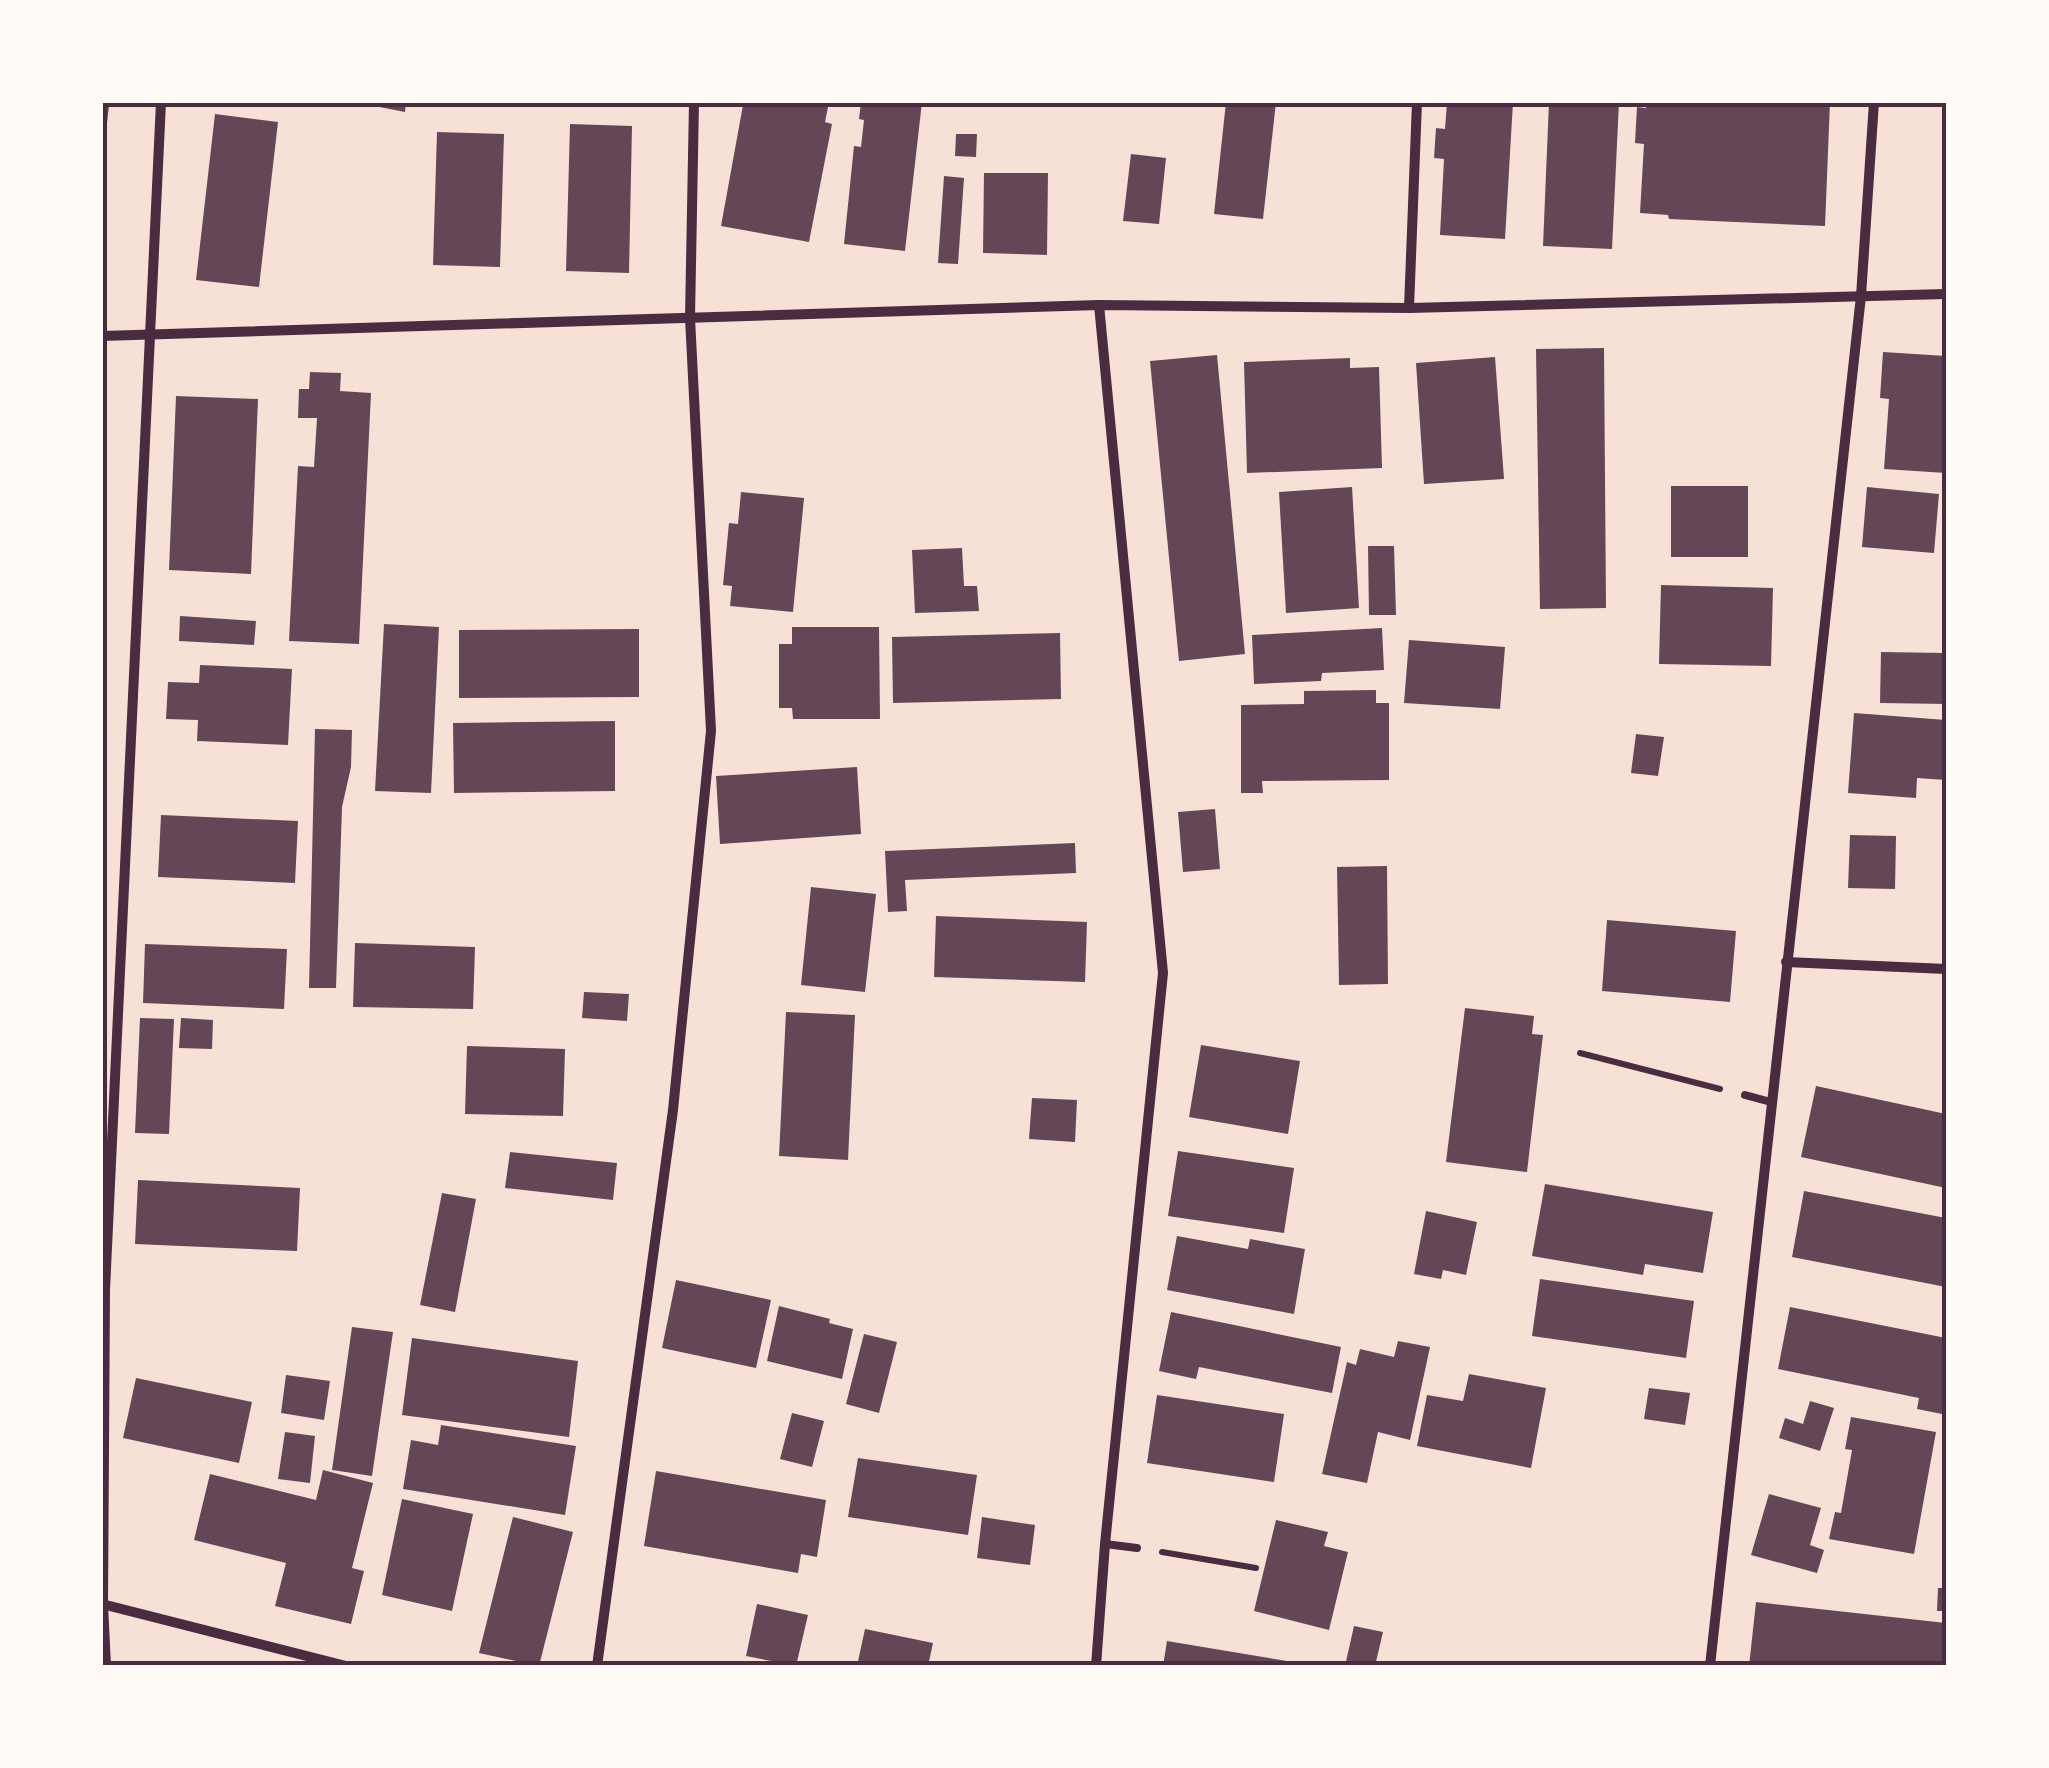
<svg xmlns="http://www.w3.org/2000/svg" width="2049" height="1768" font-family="'DejaVu Sans',sans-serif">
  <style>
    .building { fill: #644757 }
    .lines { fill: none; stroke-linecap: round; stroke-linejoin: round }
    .path { stroke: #4a2c40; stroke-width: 6 }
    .service { stroke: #4a2c40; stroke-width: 8 }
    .minor { stroke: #4a2c40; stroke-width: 10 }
    .neatline { fill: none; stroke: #4a2c40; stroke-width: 4 }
  </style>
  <rect width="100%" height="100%" fill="#f7e1d7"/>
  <g class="building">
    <path d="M354,102H406L405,112Z"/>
    <path d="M760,102H829L825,122L832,124L809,242L721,226L743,105L760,107Z"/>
    <path d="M861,102H922L905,251L844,244L854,146L861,147L864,120L859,119Z"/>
    <path d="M1226,102H1276L1263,219L1214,214Z"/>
    <path d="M1447,102H1513L1505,239L1440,235L1444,159L1434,158L1436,128L1445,129Z"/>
    <path d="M1549,102H1619L1612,249L1543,246Z"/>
    <path d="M1646,102H1830L1825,226L1669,219L1668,215L1640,213L1644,144L1635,143L1637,107L1646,108Z"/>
    <path d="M102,105L109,106L105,140H102Z"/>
    <path d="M215,114L278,122L259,287L196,280Z"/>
    <path d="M570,124L632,126L629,273L566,271Z"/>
    <path d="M437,132L504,134L500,267L433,265Z"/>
    <path d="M956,134H977L976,157L955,156Z"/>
    <path d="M1131,154L1166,158L1159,224L1123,221Z"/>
    <path d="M984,173H1048L1047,255L983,253Z"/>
    <path d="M944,176L964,178L958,264L938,263Z"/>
    <path d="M1604,348L1606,608L1540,609L1536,349Z"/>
    <path d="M1883,352L1946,356V473L1884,469L1889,399L1880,398Z"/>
    <path d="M1217,355L1245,654L1179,661L1150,361Z"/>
    <path d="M1495,357L1504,479L1424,484L1416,363Z"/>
    <path d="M1350,358V368L1379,367L1382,468L1247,473L1244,362Z"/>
    <path d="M310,372L341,373L340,391L371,393L359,644L289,641L298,466L314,467L317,418H298L299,389H309Z"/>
    <path d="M176,396L258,399L251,574L169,570Z"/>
    <rect x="1671" y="486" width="77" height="71"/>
    <path d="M1352,487L1359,608L1286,613L1279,492Z"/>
    <path d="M1867,487L1939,494L1934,553L1862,547Z"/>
    <path d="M741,492L804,498L793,612L730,606L732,586L723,585L729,523L738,524Z"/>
    <path d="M1368,546H1394L1396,615H1369Z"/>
    <path d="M962,548L964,586H977L979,611L915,613L912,550Z"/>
    <path d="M1661,585L1773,588L1771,666L1659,664Z"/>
    <path d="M180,616L256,621L254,645L179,641Z"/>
    <path d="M384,624L439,627L431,793L375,791Z"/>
    <path d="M792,627H879L880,719H793L792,708H779V644H792Z"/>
    <path d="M1382,628L1384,670L1322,673L1321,681L1254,684L1252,635Z"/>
    <path d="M639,629V697L459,698V630Z"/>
    <path d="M1060,633L1061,699L893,703L892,637Z"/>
    <path d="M1409,640L1505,647L1500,709L1404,703Z"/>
    <path d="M1881,652L1946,653V704L1880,703Z"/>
    <path d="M200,665L292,669L288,745L197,741L198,720L166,719L168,682L199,683Z"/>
    <path d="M1376,690V703H1389V780L1262,781L1263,793H1241V705L1304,704V691Z"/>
    <path d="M1854,713L1946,720V780L1917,778L1916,798L1848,793Z"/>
    <path d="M615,721V791L454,793L453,723Z"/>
    <path d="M315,729L352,730L351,767L342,807L336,988H309Z"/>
    <path d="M1636,734L1664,737L1658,776L1631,773Z"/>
    <path d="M857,767L861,834L720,844L716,776Z"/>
    <path d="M1215,809L1220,869L1183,872L1178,812Z"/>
    <path d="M161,815L298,821L295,883L158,877Z"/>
    <path d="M1850,835L1896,836L1895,889L1848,888Z"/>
    <path d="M1075,843L1076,873L905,880L907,911L888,912L885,851Z"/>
    <path d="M1387,866L1388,984L1339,985L1337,867Z"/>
    <path d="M811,887L876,894L865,992L801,985Z"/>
    <path d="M936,916L1087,922L1085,982L934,977Z"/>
    <path d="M1607,920L1736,931L1730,1002L1602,991Z"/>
    <path d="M355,943L475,947L473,1009L353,1007Z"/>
    <path d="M145,944L287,949L284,1009L143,1003Z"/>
    <path d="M584,992L629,994L627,1021L582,1018Z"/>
    <path d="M1465,1008L1534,1016L1532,1034L1543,1035L1527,1172L1446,1162Z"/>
    <path d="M786,1012L855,1015L848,1160L779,1156Z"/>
    <path d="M140,1018L174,1019L169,1134L135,1133Z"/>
    <path d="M181,1018L213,1020L212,1049L179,1048Z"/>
    <path d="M1201,1045L1300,1061L1288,1134L1189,1117Z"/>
    <path d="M467,1046L565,1049L563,1116L465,1114Z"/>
    <path d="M1816,1086L1946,1114V1188L1801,1157Z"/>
    <path d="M1032,1098L1077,1100L1075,1142L1029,1139Z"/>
    <path d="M1178,1151L1294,1168L1284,1233L1168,1216Z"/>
    <path d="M510,1152L617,1163L613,1200L505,1188Z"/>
    <path d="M138,1180L300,1188L297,1251L135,1244Z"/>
    <path d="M1545,1184L1713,1212L1703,1273L1645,1264L1643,1275L1532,1256Z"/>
    <path d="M1804,1191L1946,1218V1287L1792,1257Z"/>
    <path d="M442,1193L476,1199L455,1312L420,1305Z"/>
    <path d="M1426,1211L1477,1222L1466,1275L1443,1270L1441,1279L1414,1274Z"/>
    <path d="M1177,1236L1248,1249L1250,1239L1305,1249L1294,1314L1167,1290Z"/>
    <path d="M1540,1279L1694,1301L1686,1358L1532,1336Z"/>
    <path d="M676,1280L771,1300L756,1368L662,1348Z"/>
    <path d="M779,1306L830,1319L829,1323L853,1329L842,1379L767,1361Z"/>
    <path d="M1790,1307L1946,1338V1393L1942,1414L1917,1409L1919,1398L1778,1369Z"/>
    <path d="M1171,1312L1341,1347L1332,1393L1199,1367L1196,1379L1159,1371Z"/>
    <path d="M352,1327L393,1332L372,1476L332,1470Z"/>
    <path d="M864,1334L897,1342L879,1413L846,1404Z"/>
    <path d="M412,1338L578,1361L569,1437L402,1415Z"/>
    <path d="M1398,1341L1430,1347L1410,1440L1378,1432L1367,1483L1322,1474L1347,1362L1356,1365L1360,1349L1394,1357Z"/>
    <path d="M1469,1374L1546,1388L1531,1468L1417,1446L1427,1395L1463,1401Z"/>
    <path d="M286,1375L330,1381L324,1420L281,1413Z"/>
    <path d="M136,1378L252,1402L239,1463L123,1438Z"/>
    <path d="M1649,1388L1690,1393L1685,1425L1644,1419Z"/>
    <path d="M1157,1395L1284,1414L1274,1482L1147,1463Z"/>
    <path d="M1810,1401L1834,1408L1820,1451L1779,1438L1785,1418L1803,1424Z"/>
    <path d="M792,1413L824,1421L812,1467L780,1459Z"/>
    <path d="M1851,1417L1936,1432L1914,1554L1829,1539L1835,1512L1841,1513L1852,1450L1845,1449Z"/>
    <path d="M441,1425L576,1446L565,1515L403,1489L411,1440L438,1445Z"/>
    <path d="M285,1432L315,1436L310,1483L278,1479Z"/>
    <path d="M858,1458L977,1475L968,1535L848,1517Z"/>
    <path d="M323,1470L373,1483L352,1568L364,1571L351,1624L275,1606L286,1563L194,1540L210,1474L316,1500Z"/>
    <path d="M656,1471L826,1500L817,1557L801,1554L798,1573L644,1546Z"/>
    <path d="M1769,1494L1821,1508L1810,1545L1824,1550L1817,1573L1751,1555Z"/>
    <path d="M402,1499L473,1514L452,1611L382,1595Z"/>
    <path d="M513,1517L573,1532L539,1666L479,1653Z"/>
    <path d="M982,1517L1035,1525L1030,1565L977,1558Z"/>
    <path d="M1276,1520L1328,1532L1324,1546L1348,1552L1329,1630L1254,1611Z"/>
    <path d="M1938,1588H1946V1611H1937Z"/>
    <path d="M1756,1602L1946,1623L1944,1666H1749Z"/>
    <path d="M757,1604L808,1615L796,1666L746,1656Z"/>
    <path d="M1354,1626L1383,1632L1375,1666H1345Z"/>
    <path d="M865,1629L933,1643L928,1666H857Z"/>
    <path d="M1167,1641L1299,1663V1666H1163Z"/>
  </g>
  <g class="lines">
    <g class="path">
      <path d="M1580,1053L1720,1089"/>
      <path d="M1162,1552L1256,1568"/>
    </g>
    <g class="service">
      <path d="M1745,1095L1771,1102"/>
      <path d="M1105,1544L1137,1548"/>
    </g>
    <g class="minor">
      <path d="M1409,308L1417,102"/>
      <path d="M102,336L1099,305L1409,308L1946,294"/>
      <path d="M1786,962L1946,969"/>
      <path d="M102,1604L346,1666"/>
      <path d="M106,1666L103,1604L105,1290L161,102"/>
      <path d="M597,1666L673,1110L711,731L690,318L694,102"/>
      <path d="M1096,1666L1105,1544L1163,973L1099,305"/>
      <path d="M1710,1666L1861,296L1874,102"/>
    </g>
  </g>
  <rect width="2049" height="1768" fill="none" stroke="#fffaf5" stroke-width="210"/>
  <rect x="105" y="105" width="1839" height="1558" class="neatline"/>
</svg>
